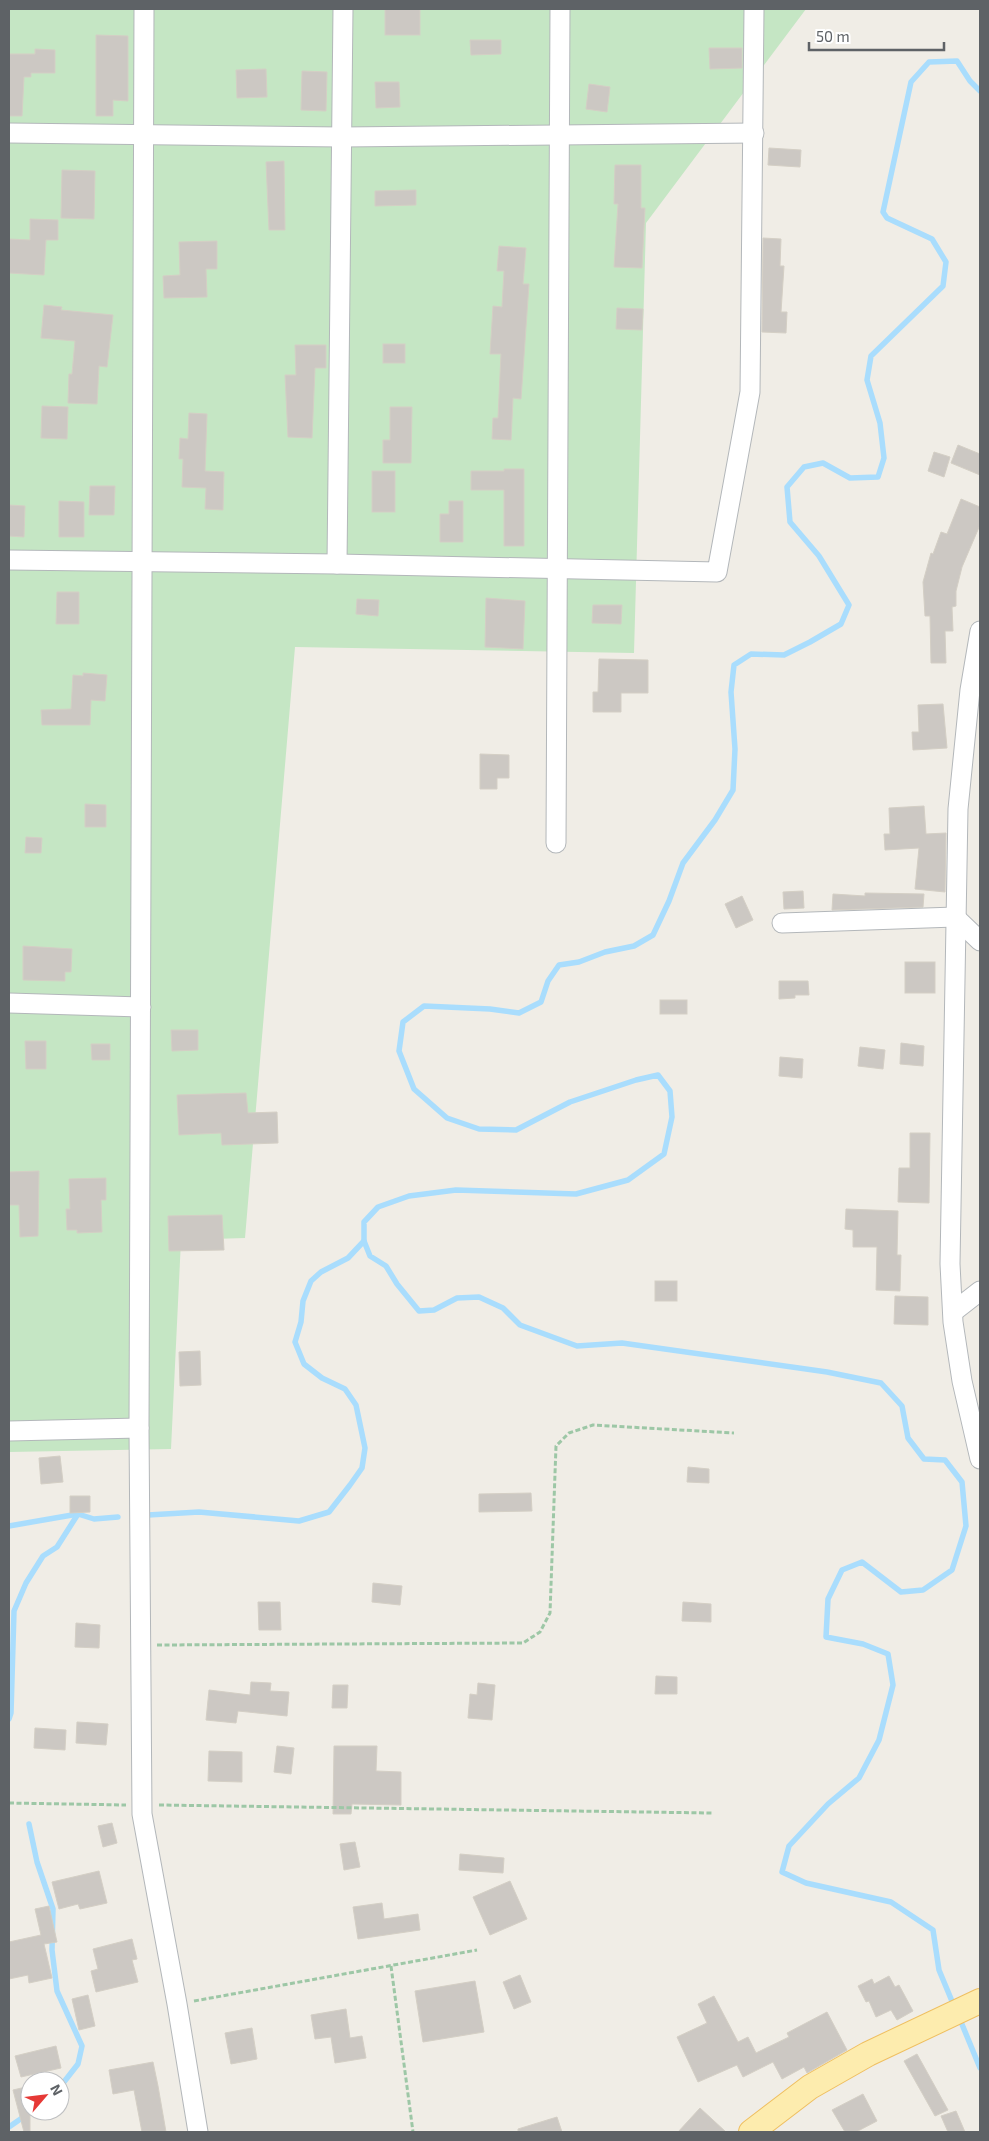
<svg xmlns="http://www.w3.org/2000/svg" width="989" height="2141" font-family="'Exo 2',sans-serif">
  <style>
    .green { fill: #c5e6c4 }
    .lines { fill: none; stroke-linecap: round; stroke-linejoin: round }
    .stream { stroke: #a9ddfd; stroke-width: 5.5 }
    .building { fill: #ccc8c3; stroke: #d4cfc5 }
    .minor-casing { stroke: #b3b7ba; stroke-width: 21 }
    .major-casing { stroke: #efbf60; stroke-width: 26 }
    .path { stroke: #9dc7a6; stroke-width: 3; stroke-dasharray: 5 2.5; stroke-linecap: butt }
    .minor { stroke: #fff; stroke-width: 19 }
    .major { stroke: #fdecae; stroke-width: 24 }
  </style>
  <rect width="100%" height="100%" fill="#f0ede6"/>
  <path class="green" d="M9,9H806L646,223L634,653L295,647L245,1238L181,1240L171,1449L9,1452Z"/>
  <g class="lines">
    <g class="stream">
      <path d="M148,1515L199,1512L299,1521L329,1512L350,1485L362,1468L365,1448L356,1405L345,1389L322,1378L304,1364L295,1342L301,1322L303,1301L311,1281L321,1272L348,1258L364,1241"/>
      <path d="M9,1526L78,1514L94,1519L118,1517"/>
      <path d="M9,1719L11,1713L14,1611L26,1583L43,1556L57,1547L78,1514"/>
      <path d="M29,1824L37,1862L53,1909L52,1950L57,1991L82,2046L78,2064L60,2087"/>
      <path d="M954,2006L939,1970L933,1930L891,1902L806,1883L782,1872L789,1846L828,1804L859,1778L879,1740L893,1685L888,1654L863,1644L826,1637L828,1599L842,1570L862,1562L901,1592L923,1590L952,1570L966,1526L962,1482L945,1460L924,1459L908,1438L902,1406L881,1383L827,1372L622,1343L577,1346L520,1325L503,1308L479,1297L457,1298L434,1310L419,1311L397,1284L386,1266L370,1256L364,1241V1222L378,1207L409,1196L456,1190L576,1194L628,1180L664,1154L672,1117L670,1091L658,1075L636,1080L570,1102L516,1130L479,1129L447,1118L414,1089L399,1051L403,1022L424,1006L490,1009L519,1013L541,1002L548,981L559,965L579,962L605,952L634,946L653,935L669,901L683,863L715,820L733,790L735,749L731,692L734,665L751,654L784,655L810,642L841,624L849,605L819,556L790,522L787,487L804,467L823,463L850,478L878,477L884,458L880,423L867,380L871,356L943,286L946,262L932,239L887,218L883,212L911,82L929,62L957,61L970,81L980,91"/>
      <path d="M959,2017L980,2068"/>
      <path d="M9,2127L32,2111"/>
    </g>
  </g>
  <g class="building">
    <rect x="385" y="9" width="35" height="26"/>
    <path d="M96,35L128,36V101L113,100V116H96Z"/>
    <path d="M470,40H501V54L471,55Z"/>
    <path d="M709,48H742V68L710,69Z"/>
    <path d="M35,49L55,50V73H31V77H24L22,116H9V54H35Z"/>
    <path d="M266,69L267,97L237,98L236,70Z"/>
    <path d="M302,71L327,72L326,111L301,110Z"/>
    <path d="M375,82H399L400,107L376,108Z"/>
    <path d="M589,84L610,87L607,112L586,109Z"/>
    <path d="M769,148L801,150L800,167L768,165Z"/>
    <path d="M284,161L285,230H269L266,162Z"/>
    <path d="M615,165H641V208H645L642,268L614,267L618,204H614Z"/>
    <path d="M62,170L95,171L94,219L61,218Z"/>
    <path d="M416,190V205L375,206V191Z"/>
    <path d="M30,219L58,220V240H46L44,275L9,273V239L30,240Z"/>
    <path d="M763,238L781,239L780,266H784L781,312H787L786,333L762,332Z"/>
    <path d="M217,241V269H206L207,297L164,298L163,276L180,275L179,242Z"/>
    <path d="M499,246L526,248L523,284H529L521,399L513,398L511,440L492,439L493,418H498L501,354H490L493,306L502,307L504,271H497Z"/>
    <path d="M44,305L62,307L61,310L113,315L107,367L99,366L97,404L68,403L69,374H72L75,341L41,338Z"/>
    <path d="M617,308L643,309L642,330L616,329Z"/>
    <rect x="383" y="344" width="22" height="19"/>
    <path d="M295,345H326V368H315L312,438L288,437L285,375H296Z"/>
    <path d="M42,406L68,407L67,439L41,438Z"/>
    <path d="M390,407H412L411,463H383V440H390Z"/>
    <path d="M189,413L207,414L205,471L224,472L223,510L205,509L206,488L182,487L183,459H179L180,438L188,439Z"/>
    <path d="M958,445L980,454V475L951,463Z"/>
    <path d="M934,452L950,457L944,477L928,471Z"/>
    <path d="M504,469H524V546H504V490H471V471H504Z"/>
    <rect x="372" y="471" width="23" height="41"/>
    <path d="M90,486H115L114,515H89Z"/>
    <path d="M961,499L980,507V525L962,567L956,591V606L952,607L953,631H945L946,663H931L930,616H925L923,582L931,553L933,554L941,532L947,534Z"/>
    <path d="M59,501L84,502V537H59Z"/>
    <path d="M449,501H463V542H440V514H449Z"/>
    <path d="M9,505L25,506L24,537L9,536Z"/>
    <path d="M57,592H79V624H56Z"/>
    <path d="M486,598L525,601L523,649L485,647Z"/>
    <path d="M357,599L379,600L378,616L356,614Z"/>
    <path d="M593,605H622L621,624L592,623Z"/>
    <path d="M599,659L648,660V693H621V712H593V692H598Z"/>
    <path d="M83,673L107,675L105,701L91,700L90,725H42L41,710L71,709L73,675L83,676Z"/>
    <path d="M943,704L947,748L913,750L912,732H919L918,705Z"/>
    <path d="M480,754L509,755V778H497V789H480Z"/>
    <path d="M85,804L106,805V827H85Z"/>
    <path d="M924,806L926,834L946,833L945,892L915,889L919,848L885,850L884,834H890L889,808Z"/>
    <path d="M26,837L42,838L41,853H25Z"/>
    <path d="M803,891L804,908L784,909L783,892Z"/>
    <path d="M865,893L924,894L923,907L832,910L833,894L865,896Z"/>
    <path d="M742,896L753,920L736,928L725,904Z"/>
    <path d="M23,946L72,949L71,972H65V981L23,980Z"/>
    <rect x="905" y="962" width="30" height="31"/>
    <path d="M779,981H808L809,995H795V998L779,999Z"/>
    <rect x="660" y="1000" width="27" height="14"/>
    <path d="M171,1030H198V1050L172,1051Z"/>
    <path d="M25,1041H46V1069H26Z"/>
    <path d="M901,1043L924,1046L923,1066L900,1064Z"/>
    <path d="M91,1044H110V1060H92Z"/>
    <path d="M860,1047L885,1050L883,1069L858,1066Z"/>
    <path d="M780,1057L803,1059L802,1078L779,1076Z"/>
    <path d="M246,1093L248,1113L277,1112L278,1143L222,1145L221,1133L179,1135L177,1095Z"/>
    <path d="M910,1133H930L929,1203L898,1202L899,1168H910Z"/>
    <path d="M39,1171L38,1236L20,1237L19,1205H9V1172Z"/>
    <path d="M106,1178V1200H101L102,1232L77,1233V1230H67L66,1209H70L69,1179Z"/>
    <path d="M846,1209L898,1211L897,1255H901L900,1291L876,1290L877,1247H853V1230L845,1229Z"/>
    <path d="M222,1215L224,1250L169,1251L168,1216Z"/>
    <rect x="655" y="1281" width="22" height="20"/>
    <path d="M895,1296L928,1297V1325L894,1324Z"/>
    <path d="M200,1351L201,1385L180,1386L179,1352Z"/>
    <path d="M60,1456L63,1482L41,1484L39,1458Z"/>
    <path d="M688,1467L709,1469V1483L687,1482Z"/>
    <path d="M531,1493L532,1511L479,1512V1494Z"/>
    <path d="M70,1496H90V1512L70,1513Z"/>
    <path d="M373,1583L402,1586L400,1605L372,1602Z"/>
    <path d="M258,1602H280L281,1630H259Z"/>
    <path d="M683,1602L711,1604V1622L682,1621Z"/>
    <path d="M76,1623L100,1625L99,1648L75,1647Z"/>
    <path d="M656,1676L677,1677V1694H655Z"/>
    <path d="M251,1682L271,1683L270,1691L289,1692L287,1716L238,1711L236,1723L206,1720L209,1690L250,1695Z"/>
    <path d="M478,1683L495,1685L492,1720L468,1718L470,1694L477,1695Z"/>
    <path d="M333,1685H348L347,1708H332Z"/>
    <path d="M77,1722L108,1724L106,1745L76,1743Z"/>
    <path d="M35,1728L66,1730L65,1750L34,1748Z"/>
    <path d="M277,1746L294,1748L291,1774L274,1772Z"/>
    <path d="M334,1746H377L376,1771L401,1772V1805L352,1804L351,1814H333Z"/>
    <path d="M209,1751L242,1752V1782L208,1781Z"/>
    <path d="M112,1823L117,1843L103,1847L98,1826Z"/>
    <path d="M355,1842L360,1867L344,1870L340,1844Z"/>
    <path d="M460,1854L504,1858L503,1873L459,1870Z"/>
    <path d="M99,1871L107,1903L80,1909L78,1904L59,1909L52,1882Z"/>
    <path d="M510,1881L527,1919L490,1935L473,1897Z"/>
    <path d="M382,1903L384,1919L418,1914L420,1930L358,1939L353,1907Z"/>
    <path d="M49,1906L57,1942L44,1944L52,1978L29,1983L28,1975L9,1979V1942L41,1935L35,1909Z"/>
    <path d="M132,1939L137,1959L132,1960L138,1982L96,1992L91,1971L98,1969L93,1949Z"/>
    <path d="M520,1975L531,2002L514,2009L503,1982Z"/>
    <path d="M889,1976L895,1987L899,1985L913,2011L897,2020L891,2010L876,2017L869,2001L866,2002L858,1986L872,1979L874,1984Z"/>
    <path d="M475,1981L484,2032L423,2042L415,1991Z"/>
    <path d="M88,1995L95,2026L79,2030L72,1999Z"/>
    <path d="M714,1996L738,2042L748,2037L756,2053L789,2037L787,2033L827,2012L847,2050L807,2073L804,2067L782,2079L773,2062L743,2077L737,2065L698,2082L677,2037L707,2023L698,2004Z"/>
    <path d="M346,2009L350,2038L362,2036L366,2058L335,2063L331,2037L315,2039L311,2015Z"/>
    <path d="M252,2028L257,2059L231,2064L225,2033Z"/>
    <path d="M56,2046L61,2068L21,2077L15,2056Z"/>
    <path d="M917,2054L948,2110L935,2116L904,2061Z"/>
    <path d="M153,2062L158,2086L166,2132H142L134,2090L113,2094L109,2070Z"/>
    <path d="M30,2086V2132H24L13,2090Z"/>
    <path d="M863,2094L877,2121L856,2132H845L832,2110Z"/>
    <path d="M700,2108L726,2132H678Z"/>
    <path d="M956,2111L965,2132H948L941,2116Z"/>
    <path d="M557,2117L562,2132H518V2129Z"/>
  </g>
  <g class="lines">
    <defs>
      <g id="minor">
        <path d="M144,9L139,1428L142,1814L177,2004L198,2132"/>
        <path d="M9,133L342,137L754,133"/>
        <path d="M9,560L337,564L717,572L750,392L754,9"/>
        <path d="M337,564L343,9"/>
        <path d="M980,631L970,690L958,809L950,1264L953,1322L962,1381L980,1459"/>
        <path d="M556,843L560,9"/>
        <path d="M955,917L980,941"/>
        <path d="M782,923L955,917"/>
        <path d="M9,1003L141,1007"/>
        <path d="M953,1312L980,1291"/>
        <path d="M9,1431L139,1428"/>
      </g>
      <path id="major" d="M751,2132L810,2087L868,2054L980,2001"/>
    </defs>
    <use href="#minor" class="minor-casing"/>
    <use href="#major" class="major-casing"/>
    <g class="path">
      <path d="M157,1645L523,1643L540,1632L550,1613L556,1446L569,1433L593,1425L734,1433"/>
      <path d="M9,1803L126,1805"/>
      <path d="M159,1805L712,1813"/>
      <path d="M391,1966L413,2132"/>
      <path d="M194,2001L477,1950"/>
    </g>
    <use href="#minor" class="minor"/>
    <use href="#major" class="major"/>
  </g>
  <rect width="989" height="2141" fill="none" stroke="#5e6266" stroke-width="20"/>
  <g transform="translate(45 2096) rotate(62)"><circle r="24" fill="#ffffff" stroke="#bfc0c2"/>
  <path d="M0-4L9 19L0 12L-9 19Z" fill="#e63936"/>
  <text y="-8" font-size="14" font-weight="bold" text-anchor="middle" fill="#5e6266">N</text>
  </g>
  <path d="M809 42v8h135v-8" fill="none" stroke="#5e6266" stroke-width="2.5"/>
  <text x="816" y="42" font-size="15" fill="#5e6266" stroke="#ffffff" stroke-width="4" paint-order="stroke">50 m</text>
</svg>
